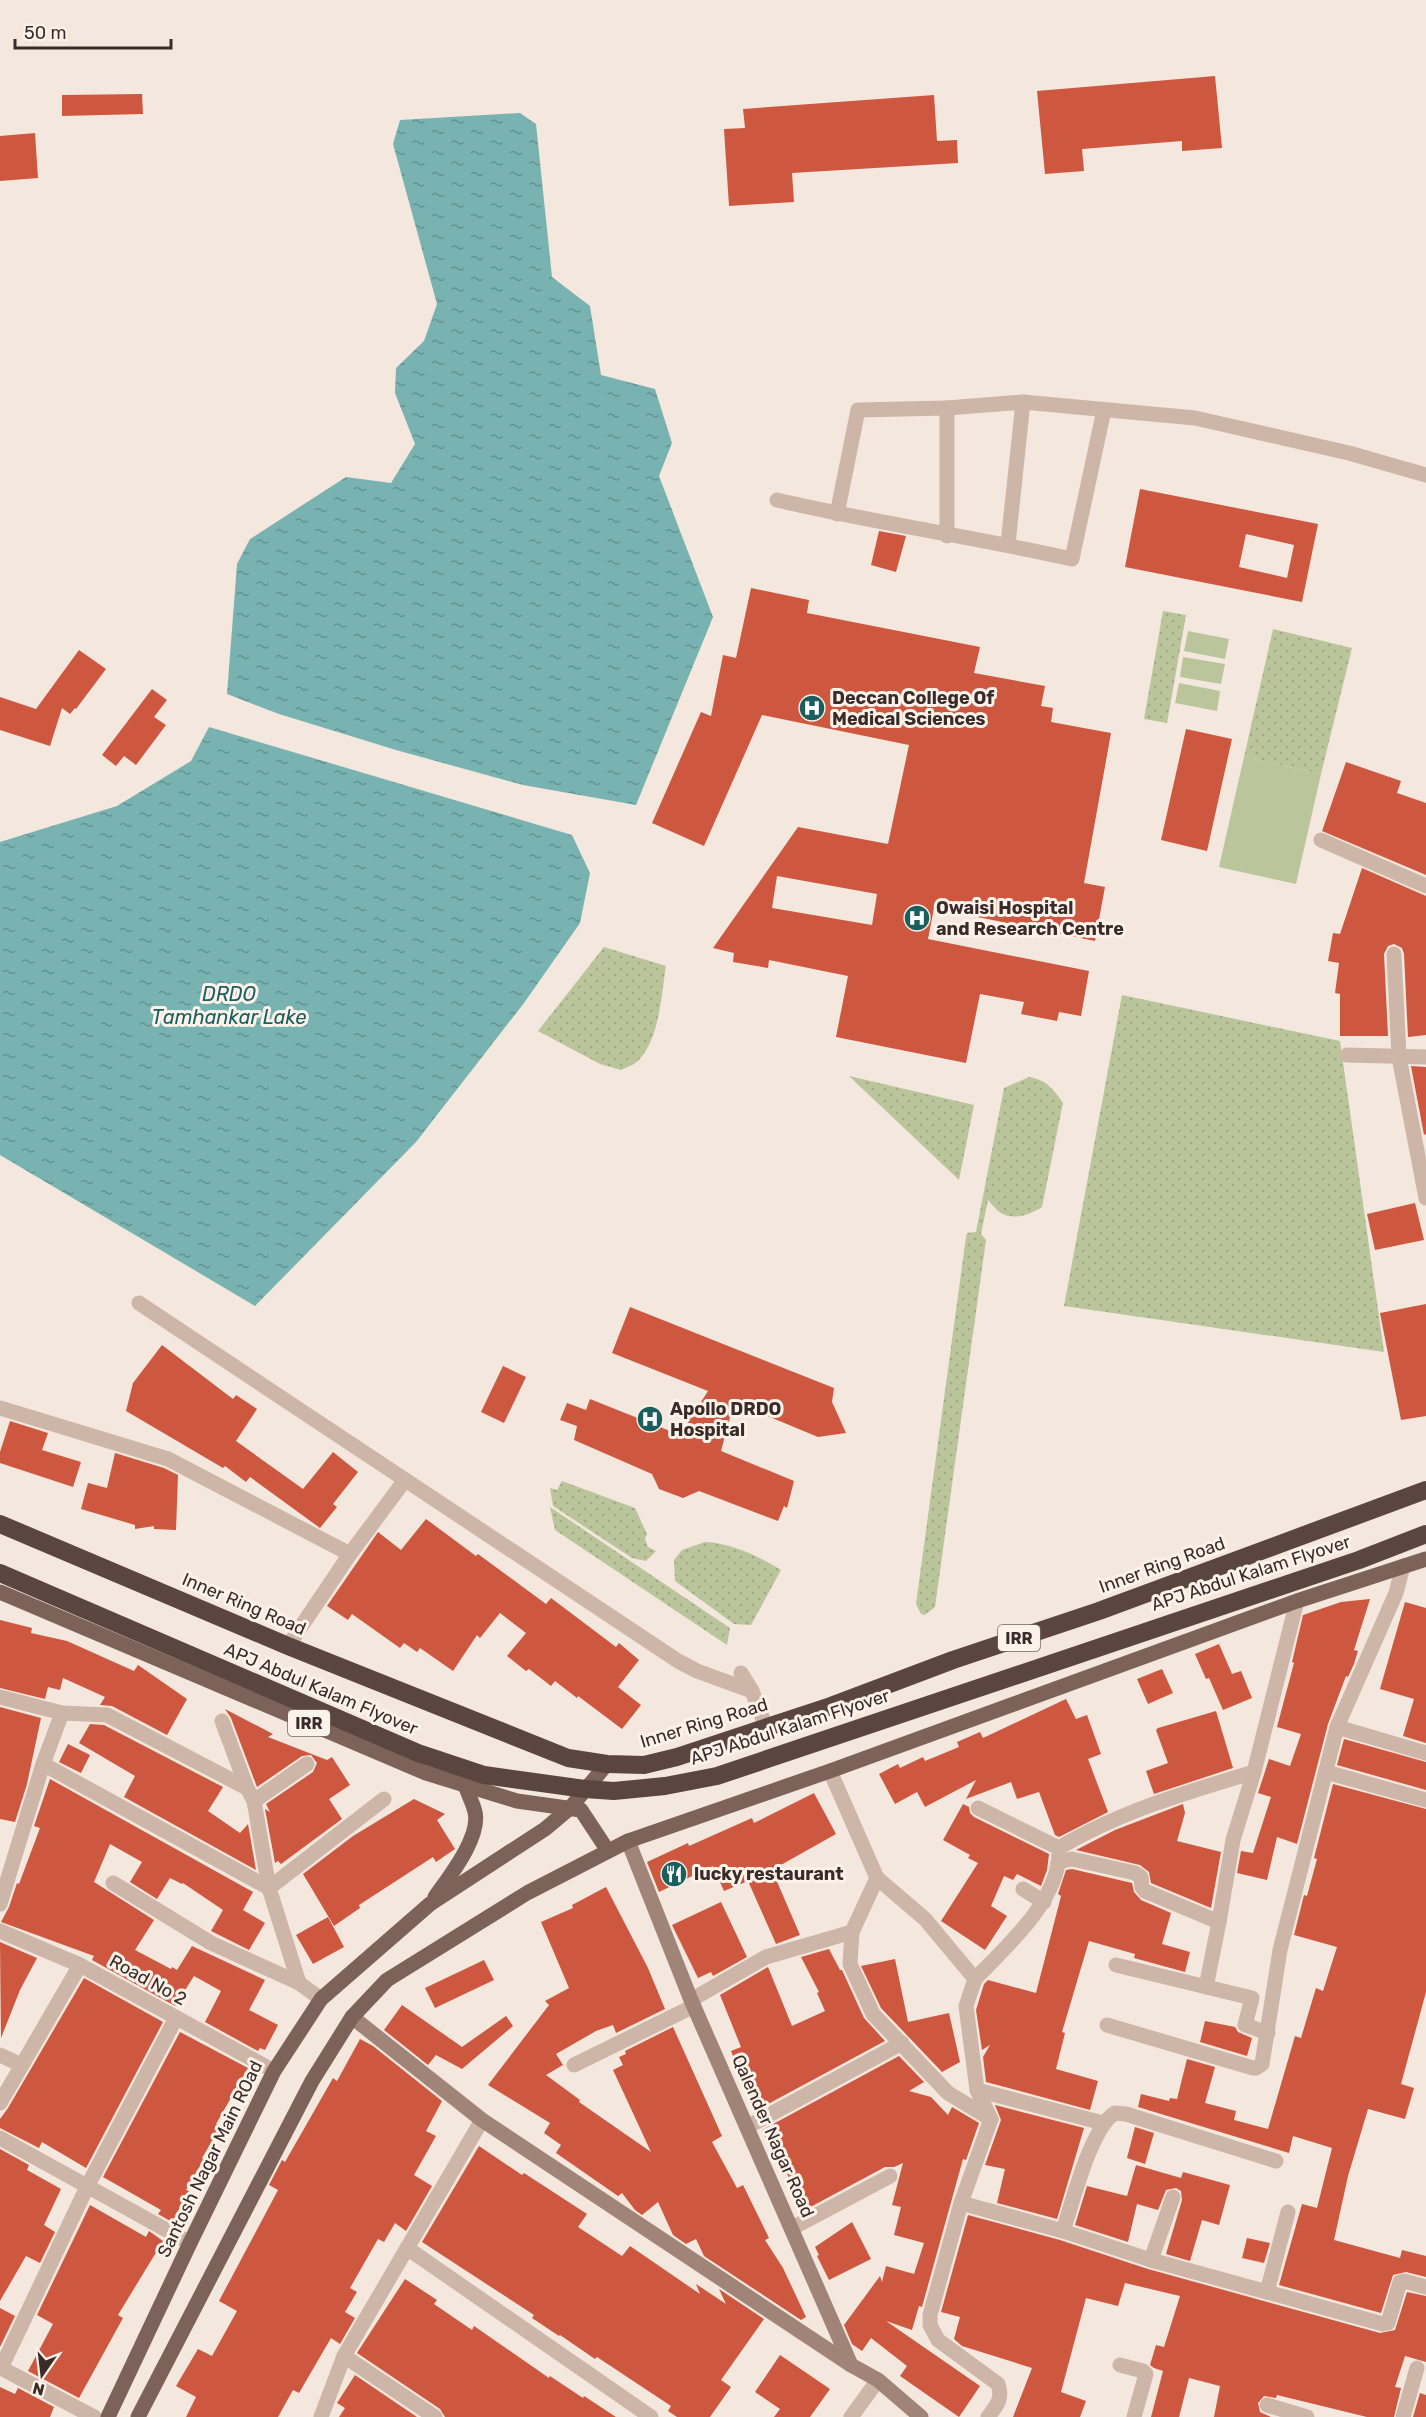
<svg xmlns="http://www.w3.org/2000/svg" width="1426" height="2417" font-family="Rubik,sans-serif">
  <style>
    .grass { fill: url(#grass-dots) }
    .pitch { fill: #bac59b }
    .water { fill: url(#water-ripples) }
    .building { fill: #ce5740; fill-rule: evenodd }
    .lines { fill: none; stroke-linecap: round; stroke-linejoin: round }
    .street { stroke: #cdb6a7; stroke-width: 15 }
    .secondary { stroke: #a18478; stroke-width: 15 }
    .primary { stroke: #7c6258; stroke-width: 15 }
    .highway { stroke: #5b453f; stroke-width: 18 }
    .highway-bridge { stroke: #5b453f; stroke-width: 18 }
    .labels { text-anchor: middle; stroke-width: 6; stroke-linejoin: round; paint-order: stroke }
    .shield { fill: #fbf2ea; stroke: #736762; stroke-width: 1.5 }
    .shield-label { font-size: 16px; font-weight: bold; fill: #392c28 }
    .poi-label { font-size: 18px; font-weight: bold; fill: #392c28; stroke: #fbf2ea; text-anchor: start }
    .street-label { font-size: 18px; fill: #392c28; stroke: #fbf2ea }
    .water-label { font-size: 20px; font-style: italic; fill: #1a5e5d; stroke: #fbf2ea }
  </style>
  <defs>
    <pattern id="grass-dots" width="8" height="8" patternUnits="userSpaceOnUse" patternTransform="scale(1.5)"><rect width="8" height="8" fill="#bac59b"/><path d="M2 2h.1M6 6h.1" fill="none" stroke="#a1a986" stroke-width="1.8" stroke-linecap="round"/></pattern>
    <pattern id="water-ripples" width="26" height="14" patternUnits="userSpaceOnUse" patternTransform="scale(1.5)"><rect width="26" height="14" fill="#79b3b1"/><path d="M2 4q2-2 4 0t4 0M15 11q2-2 4 0t4 0" fill="none" stroke="#649290"/></pattern>
  </defs>
  <rect width="100%" height="100%" fill="#f4e7dd"/>
  <g class="grass">
    <path d="M1163,611L1186,615L1167,723L1144,719Z"/>
    <path d="M1273,629L1352,648L1321,774L1244,757Z"/>
    <path d="M604,947L666,966C661,996 660,1038 638,1061C633,1065 627,1067 621,1070L600,1064L538,1031Z"/>
    <path d="M1122,995L1340,1041L1384,1352L1064,1306Z"/>
    <path d="M849,1076L974,1105L959,1180Z"/>
    <path d="M1029,1077C1046,1080 1053,1088 1063,1103L1042,1207C1031,1214 1014,1221 1001,1213C996,1210 991,1203 988,1200L981,1234L986,1240L935,1607L925,1615L921,1614L916,1604L966,1237L967,1233L976,1232L1004,1088Z"/>
    <path d="M562,1481L635,1508L647,1534L645,1539L648,1547L656,1551L646,1561L632,1558L553,1506L550,1488L557,1490Z"/>
    <path d="M550,1507L730,1628L727,1645L555,1530Z"/>
    <path d="M705,1542C730,1543 759,1556 781,1570L751,1625L734,1624L675,1581L674,1560L682,1550Z"/>
  </g>
  <g class="pitch">
    <path d="M1188,631L1229,639L1225,659L1184,651Z"/>
    <path d="M1183,657L1225,664L1221,684L1180,677Z"/>
    <path d="M1179,683L1220,691L1217,711L1175,703Z"/>
    <path d="M1244,757L1321,774L1296,884L1219,867Z"/>
  </g>
  <g class="water">
    <path d="M520,113L536,124L552,277L590,306L601,375L655,389L672,443L659,476L713,617L636,805L523,785L396,750L279,714L227,694L237,564L250,539L346,477L391,483L415,444L395,393L396,368L424,341L437,304L393,144L400,120Z"/>
    <path d="M209,727L572,835L590,873L580,923L524,1003L416,1142L255,1306L0,1155V842L117,806L191,761Z"/>
  </g>
  <g class="building">
    <path d="M1215,76L1222,148L1182,151V141L1082,149L1084,171L1045,174L1037,91Z"/>
    <path d="M142,94L143,114L62,116V95Z"/>
    <path d="M934,95L937,141L957,140L958,163L792,173L794,202L729,206L724,129L745,128L743,109Z"/>
    <path d="M35,133L38,178L0,181V136Z"/>
    <path d="M1140,489L1318,524L1302,602L1125,567ZM1246,534L1294,545L1287,578L1239,567Z"/>
    <path d="M879,531L906,536L896,572L871,565Z"/>
    <path d="M751,588L809,600L807,613L980,647L974,673L1045,686L1041,706L1053,708L1051,722L1111,733L1084,883L1105,887L1095,941L934,908L928,939L1089,971L1081,1016L1059,1012L1057,1021L1021,1014L1024,1002L980,994L966,1063L836,1037L848,976L769,960L768,968L733,962L734,953L713,948L798,827L888,844L909,745L762,715L704,846L652,823L701,712L711,716L723,655L736,658ZM777,876L877,894L872,925L772,908Z"/>
    <path d="M79,650L106,669L76,709L75,708L70,714L62,708L50,746L0,730V697L36,709Z"/>
    <path d="M152,689L167,700L154,717L166,725L136,765L124,756L116,766L102,755Z"/>
    <path d="M1186,729L1232,739L1207,851L1161,840Z"/>
    <path d="M1346,762L1401,781L1397,793L1426,803V875L1322,831Z"/>
    <path d="M1362,868L1426,896V1035L1408,1037L1404,954L1402,948L1394,944L1388,946L1384,954L1388,1036H1340V994L1335,993L1339,963L1328,961L1333,933L1340,934Z"/>
    <path d="M1411,1066L1426,1067V1134L1424,1135Z"/>
    <path d="M1415,1203L1424,1240L1375,1250L1367,1214Z"/>
    <path d="M1426,1304V1416L1401,1420L1380,1313Z"/>
    <path d="M630,1307L834,1388L832,1402L846,1433L818,1437L734,1402L721,1451L794,1481L787,1508L784,1506L778,1521L699,1491L683,1498L659,1489L652,1474L574,1440L577,1426L560,1420L567,1403L586,1410L590,1399L680,1435L708,1391L612,1353Z"/>
    <path d="M162,1345L233,1399L236,1395L257,1409L236,1441L303,1489L333,1452L358,1472L333,1504L337,1507L320,1528L250,1477L246,1482L225,1466L223,1468L126,1411L133,1383Z"/>
    <path d="M503,1366L526,1377L504,1423L481,1412Z"/>
    <path d="M10,1421L48,1433L42,1450L81,1462L73,1487L0,1463V1452Z"/>
    <path d="M115,1453L164,1468L178,1475L176,1530L154,1529V1526L135,1529V1525L81,1509L88,1483L107,1488Z"/>
    <path d="M426,1519L476,1556L478,1554L546,1604L551,1598L616,1647L619,1643L639,1660L618,1687L641,1705L622,1729L578,1696L577,1698L555,1681L551,1686L529,1669L526,1671L507,1656L526,1633L500,1613L480,1638L477,1635L453,1671L420,1648L417,1652L404,1643L400,1648L352,1614L348,1620L327,1606L378,1532L401,1550Z"/>
    <path d="M1370,1599L1354,1650L1358,1651L1354,1664L1348,1677L1346,1676L1328,1724L1297,1844L1277,1837L1267,1880L1237,1873L1241,1851L1253,1853L1271,1797L1258,1793L1269,1759L1290,1766L1301,1734L1277,1727L1294,1663L1292,1662L1303,1615L1341,1602Z"/>
    <path d="M1405,1602L1426,1608V1743L1403,1736L1414,1699L1380,1689Z"/>
    <path d="M0,1620L32,1628L31,1633L67,1641L134,1671L138,1665L187,1699L167,1735L112,1706L100,1705L105,1697L63,1678L60,1690L48,1687L45,1699L0,1688Z"/>
    <path d="M1219,1644L1232,1674L1241,1671L1252,1698L1223,1710L1209,1678L1206,1679L1195,1654Z"/>
    <path d="M1162,1669L1173,1693L1148,1704L1137,1679Z"/>
    <path d="M1066,1699L1076,1719L1087,1715L1101,1754L1088,1759L1108,1812L1059,1837L1055,1835L1039,1792L1017,1799L1011,1782L966,1799L976,1780L925,1807L917,1792L895,1804L879,1774L898,1764L900,1768L923,1757L925,1761L959,1747L957,1742L980,1732L983,1738Z"/>
    <path d="M0,1707L41,1718L27,1784L15,1822L0,1819Z"/>
    <path d="M225,1709L273,1734L268,1737L327,1760L332,1757L350,1785L329,1799L342,1819L281,1864L278,1861L275,1863L265,1809L270,1812L266,1804L313,1772L317,1763L311,1755L302,1756L257,1787L231,1718Z"/>
    <path d="M1216,1711L1233,1768L1154,1794L1146,1771L1168,1763L1156,1730L1158,1728Z"/>
    <path d="M90,1724L104,1725L223,1787L208,1811L240,1833L248,1824L256,1870L124,1797L135,1776L79,1743Z"/>
    <path d="M1344,1739L1426,1762V1790L1337,1765Z"/>
    <path d="M68,1744L90,1755L81,1773L59,1762Z"/>
    <path d="M50,1779L253,1892L243,1910L265,1923L249,1950L211,1931L223,1910L183,1883L182,1884L170,1878L157,1899L130,1882L142,1862L110,1844L94,1882L154,1920L135,1950L171,1969L172,1967L177,1970L192,1946L265,1980L249,2010L278,2025L265,2050L260,2048L258,2051L205,2022L221,1991L194,1976L175,2006L92,1960L94,1956L1,1922L9,1907L17,1883L19,1884L40,1828L34,1826Z"/>
    <path d="M1333,1784L1426,1809V1992L1401,2084L1414,2088L1405,2119L1368,2109L1348,2176L1334,2240L1400,2258L1402,2250L1426,2256V2277L1406,2272L1393,2275L1381,2313L1279,2285L1302,2204L1317,2208L1332,2148L1293,2136L1289,2153L1138,2107L1141,2094L1169,2101L1170,2098L1177,2099L1187,2059L1215,2067L1205,2103L1236,2111L1234,2120L1268,2129L1295,2036L1301,2038L1316,1988L1323,1991L1337,1947L1294,1935L1304,1895L1307,1896L1317,1859L1314,1858Z"/>
    <path d="M814,1793L836,1834L772,1870L800,1935L776,1944L748,1881L724,1891L713,1866L659,1892L647,1862L688,1843L689,1846L752,1818L754,1823Z"/>
    <path d="M414,1799L445,1814L437,1820L455,1849L436,1862L433,1857L359,1905L360,1908L334,1926L303,1874L353,1836Z"/>
    <path d="M963,1804L969,1807L970,1813L974,1817L1049,1854L1047,1870L1041,1886L1017,1874L1013,1880L1004,1876L991,1906L1007,1916L985,1950L941,1921L978,1863L968,1858L970,1855L943,1840Z"/>
    <path d="M1183,1804L1185,1813L1177,1841L1221,1852L1211,1908L1151,1883L1149,1872L1140,1865L1076,1850L1115,1830Z"/>
    <path d="M1072,1869L1132,1883L1134,1892L1141,1900L1171,1913L1162,1944L1190,1952L1185,1972L1134,1958L1135,1954L1089,1941L1062,2032L1065,2033L1056,2069L1098,2081L1090,2110L986,2082L983,2057L990,2045L982,2050L976,2010L984,1984L988,1980L1036,1993L1060,1900L1061,1896L1058,1894L1066,1870Z"/>
    <path d="M606,1887L648,1968L665,2009L616,2033L613,2025L596,2031L556,2054L563,2065L546,2075L580,2100L579,2102L651,2152L613,2070L623,2065L619,2057L626,2054L625,2051L673,2027L722,2136L712,2142L737,2188L743,2185L769,2238L765,2240L783,2268L806,2317L801,2320L704,2256L696,2239L686,2244L673,2235L658,2202L642,2215L635,2210L622,2193L618,2196L556,2153L561,2145L544,2133L550,2123L488,2085L549,2005L545,2001L569,1988L541,1922L573,1908L572,1905Z"/>
    <path d="M721,1902L747,1957L713,1976L711,1972L698,1978L672,1925Z"/>
    <path d="M328,1917L344,1947L313,1964L296,1935Z"/>
    <path d="M0,1942L37,1958L20,1990L1,2038Z"/>
    <path d="M829,1949L840,1970H842L864,2018L885,2041L755,2111L731,2051L741,2047L720,1995L768,1967L792,2026L825,2011L817,1993L819,1992L801,1957Z"/>
    <path d="M895,1959L908,2022L949,2013L960,2062L942,2072L881,2008L861,1966Z"/>
    <path d="M484,1960L494,1980L435,2008L425,1988Z"/>
    <path d="M84,1978L163,2022L86,2168L42,2142L39,2148L0,2128V2119L8,2108Z"/>
    <path d="M402,2005L462,2047L506,2016L513,2026L462,2069L436,2055L428,2065L384,2030Z"/>
    <path d="M1205,2021L1235,2027L1238,2032L1252,2038L1247,2056L1200,2042Z"/>
    <path d="M180,2032L248,2068L216,2124L221,2126L202,2158L204,2159L186,2190L189,2191L172,2222L158,2214L161,2210L103,2177Z"/>
    <path d="M360,2039L373,2046L442,2101L426,2131L436,2136L414,2175L432,2186L406,2231L395,2223L384,2242L378,2239L350,2288L357,2292L345,2312L355,2318L340,2344L331,2338L299,2393L293,2390L278,2417H186L196,2397L176,2386L198,2349L212,2356L237,2311L219,2301L278,2190L269,2185L282,2160L285,2162L333,2078L337,2081Z"/>
    <path d="M899,2056L924,2082L909,2091L931,2097L948,2115L952,2107L979,2123L966,2160L963,2159L922,2307L919,2306L912,2330L886,2321L980,2386L959,2417L900,2376L907,2366L871,2338L862,2351L852,2344L844,2325L880,2276L882,2282L886,2266L914,2274L924,2243L894,2235L901,2207L892,2205L903,2163L894,2167H885L803,2211L783,2164L778,2166L762,2130Z"/>
    <path d="M995,2105L1084,2128L1057,2219L997,2203L1005,2169L985,2165L1001,2120Z"/>
    <path d="M1135,2127L1154,2133L1145,2164L1127,2158Z"/>
    <path d="M479,2146L522,2175L524,2173L587,2214L578,2227L622,2256L630,2246L700,2294L696,2284L726,2304L719,2289L764,2319L721,2380L731,2387L710,2417H677L668,2411L671,2406L597,2357L595,2359L560,2335L559,2336L532,2318L534,2315L422,2242Z"/>
    <path d="M0,2149L29,2165L27,2170L61,2189L44,2225L55,2232L40,2263L26,2256L0,2301Z"/>
    <path d="M1136,2165L1181,2178L1183,2172L1230,2185L1219,2225L1202,2220L1190,2261L1166,2254L1182,2200L1181,2191L1176,2188L1166,2190L1158,2210L1137,2204L1128,2242L1075,2225L1087,2186L1127,2196Z"/>
    <path d="M90,2205L146,2237L149,2231L163,2241L118,2315L123,2318L79,2398L28,2371L53,2324L37,2315Z"/>
    <path d="M968,2215L1060,2240L1148,2269L1380,2333L1395,2330L1407,2292L1426,2296V2362L1405,2356L1395,2387L1401,2388L1394,2417H1367L1277,2395L1276,2398L1264,2396L1258,2403L1260,2412L1271,2417H1214L1220,2386L1189,2378L1179,2417H1151L1163,2371L1154,2368L1150,2365L1156,2345L1164,2347L1180,2296L1125,2283L1118,2306L1086,2298L1061,2392L1086,2401L1080,2417H1013L1032,2368L962,2346L954,2339L960,2317L941,2312Z"/>
    <path d="M852,2222L871,2259L829,2280L817,2256L819,2255L815,2247Z"/>
    <path d="M1247,2238L1270,2243L1264,2263L1242,2258Z"/>
    <path d="M405,2279L437,2300L434,2304L472,2330L474,2326L549,2378L550,2376L583,2398L584,2396L616,2417H445L440,2409L357,2353Z"/>
    <path d="M0,2308L15,2316L0,2347Z"/>
    <path d="M780,2355L830,2389L810,2417H774L780,2409L755,2392Z"/>
    <path d="M355,2375L417,2417H339L345,2408L337,2403Z"/>
    <path d="M0,2387L15,2394L18,2388L54,2407L50,2417H0Z"/>
    <path d="M1420,2393L1426,2395V2417H1413Z"/>
  </g>
  <g class="lines">
    <g class="street">
      <path d="M777,500C875,523 974,537 1072,559L1104,410"/>
      <path d="M837,514L858,410L947,408"/>
      <path d="M947,536V408L1023,402L1195,418L1349,453L1426,475"/>
      <path d="M1008,544L1023,402"/>
      <path d="M1321,840L1426,886"/>
      <path d="M1394,954L1399,1057L1426,1198"/>
      <path d="M1347,1055L1426,1057"/>
      <path d="M139,1303L678,1661L697,1671L752,1691"/>
      <path d="M0,1408L168,1459L350,1554"/>
      <path d="M288,1646L350,1554L405,1480"/>
      <path d="M741,1673L752,1691L766,1727"/>
      <path d="M0,1697L62,1713L107,1715L247,1788"/>
      <path d="M222,1721L247,1788L254,1801L269,1888L299,1983"/>
      <path d="M1337,1727L1426,1753"/>
      <path d="M43,1764L269,1888L384,1799"/>
      <path d="M830,1771L877,1878L925,1919L975,1979L966,2006L977,2090L991,2119L961,2203"/>
      <path d="M1326,1772L1426,1800"/>
      <path d="M254,1801L307,1764"/>
      <path d="M978,1808L1059,1848C1119,1812 1187,1792 1254,1772"/>
      <path d="M1058,1862L1072,1859L1135,1873L1141,1877L1142,1887L1145,1891L1219,1922L1206,1987"/>
      <path d="M877,1878L852,1932L850,1964L873,2014L948,2093L991,2119"/>
      <path d="M113,1883L211,1943L299,1983L321,1999"/>
      <path d="M1023,1889L1044,1902"/>
      <path d="M0,1904L43,1764L62,1713"/>
      <path d="M1219,1922L1233,1840L1254,1772L1297,1601"/>
      <path d="M0,1931L80,1965L274,2071"/>
      <path d="M1116,1965L1252,1998L1245,2025L1268,2033"/>
      <path d="M975,1979C1006,1947 1057,1902 1059,1855"/>
      <path d="M691,2000L766,1957L852,1932"/>
      <path d="M1107,2025L1253,2068H1256L1262,2064L1280,1950L1337,1727L1396,1593L1403,1566"/>
      <path d="M0,2055L22,2065L80,1965"/>
      <path d="M574,2065L694,2006"/>
      <path d="M977,2090L1103,2123"/>
      <path d="M0,2103L22,2065"/>
      <path d="M747,2127L902,2043"/>
      <path d="M0,2138L190,2243"/>
      <path d="M792,2228L890,2176"/>
      <path d="M1063,2231C1072,2204 1091,2127 1115,2113L1126,2114L1276,2161"/>
      <path d="M407,2248L651,2417"/>
      <path d="M1151,2260L1173,2197"/>
      <path d="M1267,2292L1288,2212"/>
      <path d="M344,2356L435,2417"/>
      <path d="M1120,2365L1143,2371L1146,2374L1134,2417"/>
      <path d="M1267,2405L1307,2417"/>
      <path d="M94,2417L1,2368L87,2187L176,2018"/>
      <path d="M321,2417L344,2356L482,2120"/>
      <path d="M851,2417L878,2380"/>
      <path d="M988,2417C997,2405 1003,2399 998,2384L938,2340L930,2325V2315L961,2203L1063,2231L1151,2260L1383,2324L1388,2323L1400,2282L1404,2281L1426,2287"/>
      <path d="M1403,2417L1417,2368"/>
    </g>
    <g class="secondary">
      <path d="M628,1841L691,2000L851,2365"/>
      <path d="M352,2017L482,2120L851,2365L878,2380L921,2417"/>
    </g>
    <g class="primary">
      <path d="M0,1592L426,1773L517,1801L581,1810L608,1851"/>
      <path d="M435,1897C449,1877 481,1837 475,1812C473,1803 468,1794 465,1785"/>
      <path d="M108,2417L190,2243L274,2071L321,1999L430,1904L545,1829L570,1808L607,1764"/>
      <path d="M138,2417L312,2081L352,2017L387,1980L527,1893L628,1841L830,1771L1297,1601L1426,1559"/>
    </g>
    <path class="highway" d="M0,1524L288,1646L568,1758L607,1764L644,1765L677,1757L831,1706L953,1660L1099,1611L1426,1490"/>
    <path class="highway-bridge" d="M0,1573L418,1753L484,1775L585,1789L614,1791L665,1786L717,1776L1359,1560L1426,1534"/>
  </g>
  <defs>
    <symbol id="hospital-disc" viewBox="-11 -11 22 22"><circle r="9.5" fill="#1a5e5d" stroke="#fbf2ea"/><path d="M-5-5h3v3.5h4V-5h3V5h-3V1.5h-4V5h-3Z" fill="#fff"/></symbol>
    <symbol id="restaurant-disc" viewBox="-11 -11 22 22"><circle r="9.5" fill="#1a5e5d" stroke="#fbf2ea"/><path d="M-5-6h1v4h1v-4h1v4h1v-4h1v5L-1.5 .5V6h-2V.5L-5-1ZM5-6V6H3V1.5H1.5Q1.5-4 5-6Z" fill="#fff"/></symbol>
  </defs>
  <g fill-rule="evenodd">
    <use href="#hospital-disc" x="797" y="693" width="30" height="30"/>
    <use href="#hospital-disc" x="902" y="903" width="30" height="30"/>
    <use href="#hospital-disc" x="635" y="1404" width="30" height="30"/>
    <use href="#restaurant-disc" x="659" y="1859" width="30" height="30"/>
  </g>
  <g class="labels">
    <g class="shield">
      <rect x="998" y="1625" width="42" height="26" rx="4.5"/>
      <rect x="288" y="1710" width="42" height="26" rx="4.5"/>
    </g>
    <g class="shield-label">
      <text x="1019" y="1644">IRR</text>
      <text x="309" y="1729">IRR</text>
    </g>
    <g class="poi-label">
      <text x="832" y="704">Deccan College Of<tspan x="832" dy="21">Medical Sciences</tspan></text>
      <text x="936" y="914">Owaisi Hospital<tspan x="936" dy="21">and Research Centre</tspan></text>
      <text x="670" y="1415">Apollo DRDO<tspan x="670" dy="21">Hospital</tspan></text>
      <text x="694" y="1880">lucky restaurant</text>
    </g>
    <g class="street-label">
      <text transform="translate(1162 1565) rotate(-20)" y="6">Inner Ring Road</text>
      <text transform="translate(1251 1573) rotate(-18)" y="6">APJ Abdul Kalam Flyover</text>
      <text transform="translate(244 1604) rotate(23)" y="6">Inner Ring Road</text>
      <text transform="translate(321 1689) rotate(23)" y="6">APJ Abdul Kalam Flyover</text>
      <text transform="translate(704 1723) rotate(-17)" y="6">Inner Ring Road</text>
      <text transform="translate(790 1727) rotate(-18)" y="6">APJ Abdul Kalam Flyover</text>
      <text transform="translate(148 1980) rotate(29)" y="6">Road No 2</text>
      <text transform="translate(773 2136) rotate(66)" y="6">Qalender Nagar Road</text>
      <text transform="translate(210 2159) rotate(-64)" y="6">Santosh Nagar Main ROad</text>
    </g>
    <g class="water-label">
      <text x="229" y="1001">DRDO<tspan x="229" dy="23">Tamhankar Lake</tspan></text>
    </g>
  </g>
  <g transform="translate(42 2375) rotate(194)" stroke="#fbf2ea" stroke-width="4.5" paint-order="stroke">
  <path d="M0-4.5L10 22L0 15L-10 22Z" fill="#392c28"/>
  <text y="-9" font-size="16" font-weight="bold" text-anchor="middle" fill="#392c28">N</text>
  </g>
  <path d="M15 39v9h156v-9" fill="none" stroke="#392c28" stroke-width="3"/>
  <text x="24" y="39" font-size="18" fill="#392c28" stroke="#fbf2ea" stroke-width="4.5" paint-order="stroke">50 m</text>
</svg>
